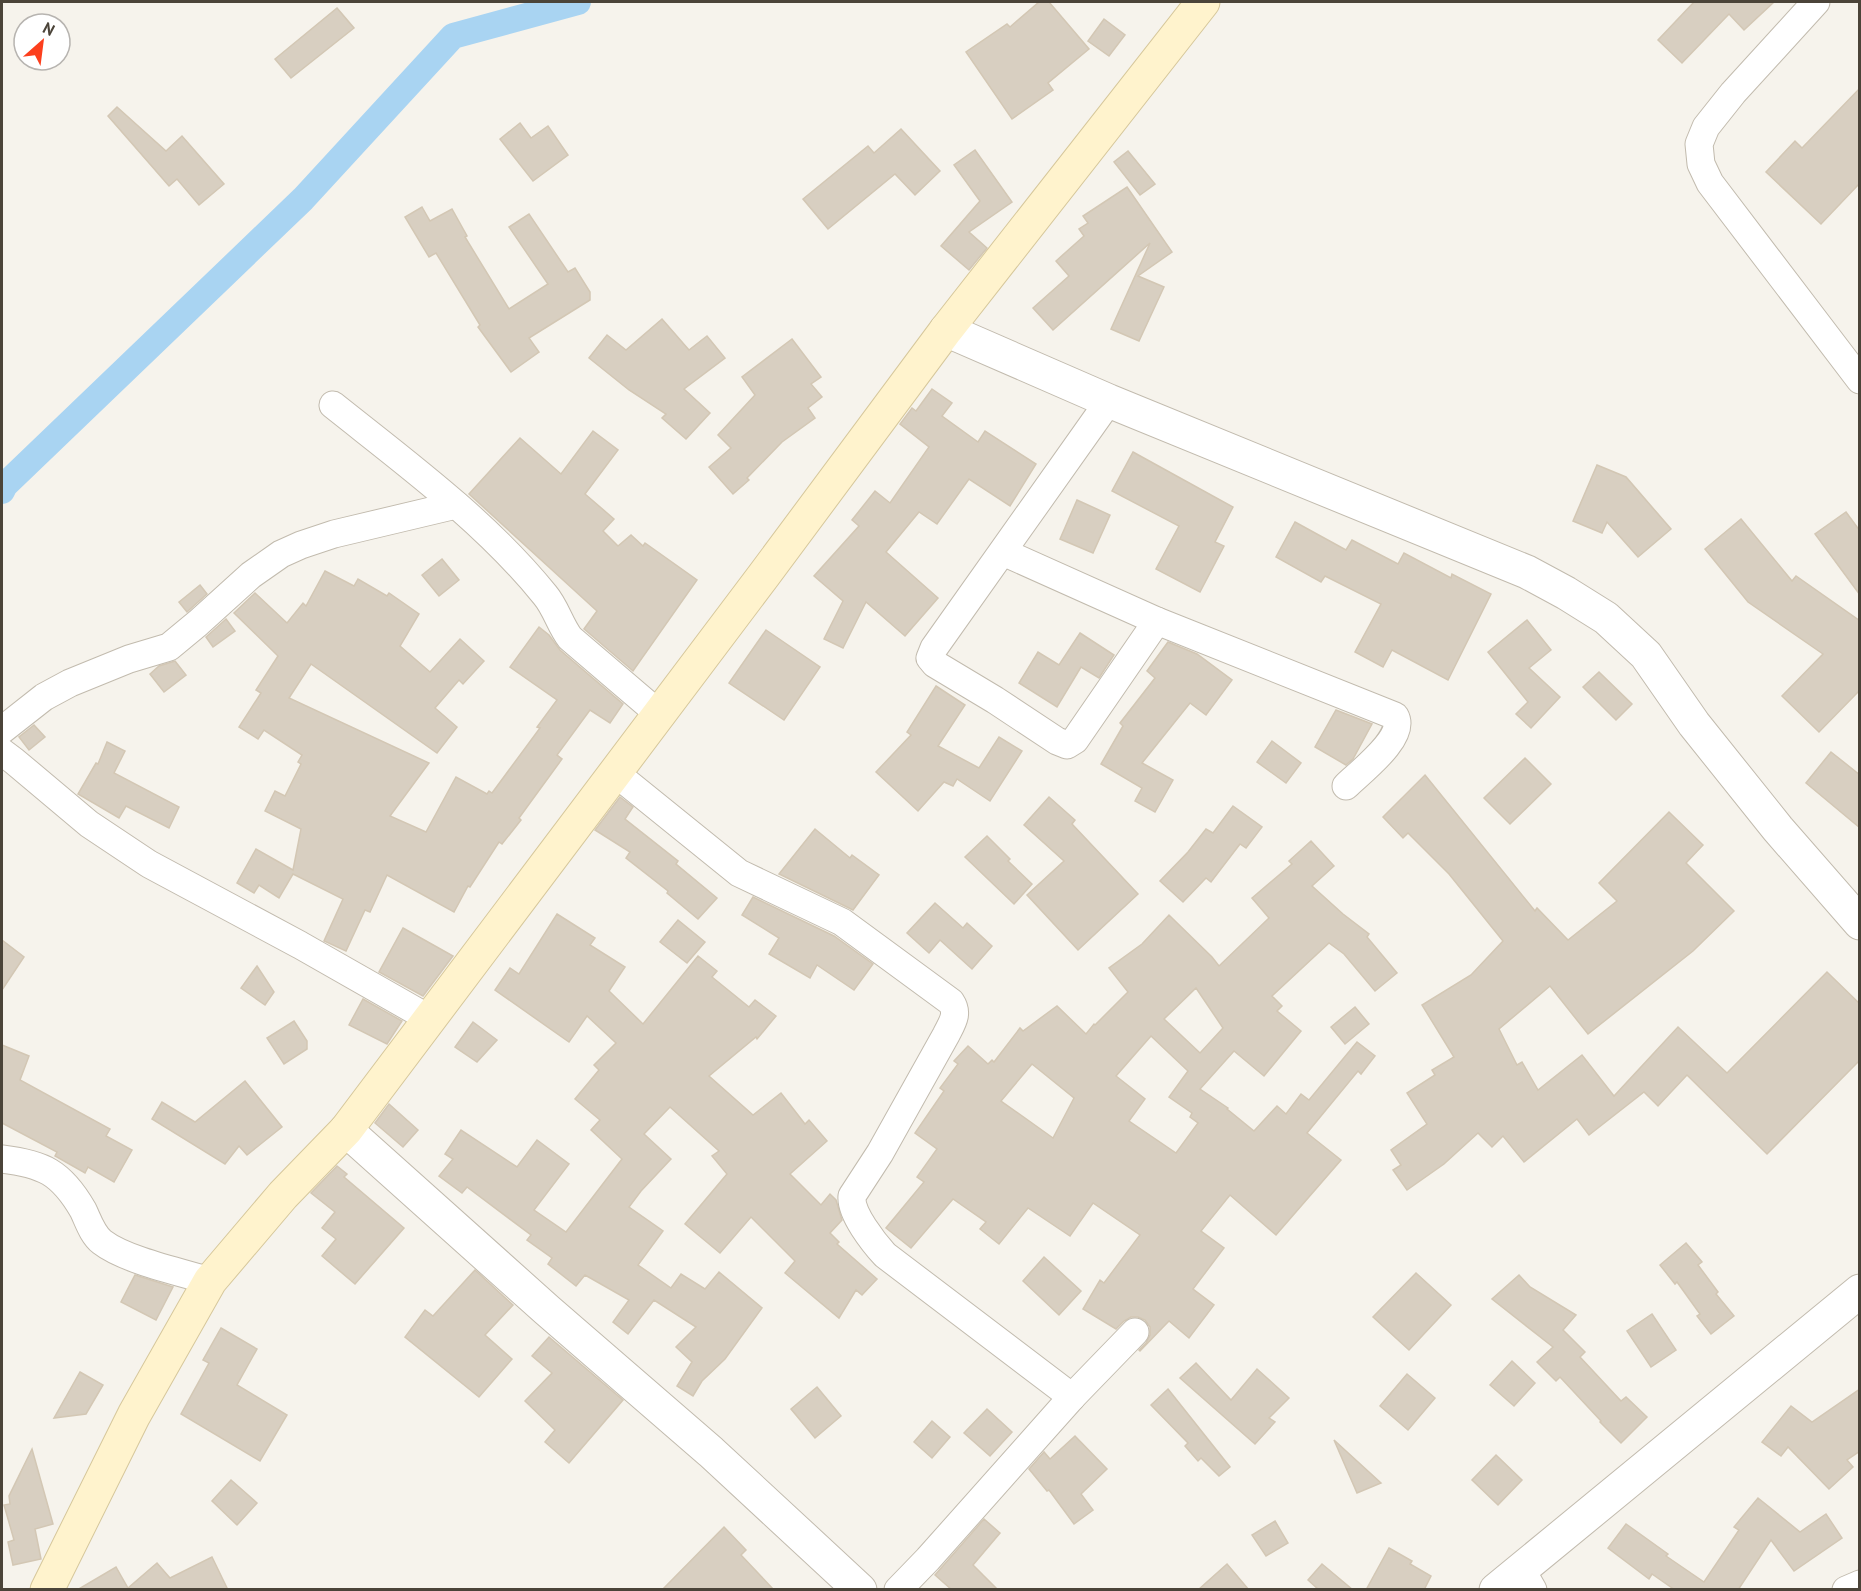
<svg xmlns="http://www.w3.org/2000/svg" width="1861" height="1591" font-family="'PT Sans',sans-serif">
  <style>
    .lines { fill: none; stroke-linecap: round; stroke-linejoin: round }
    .canal { stroke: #a9d4f2; stroke-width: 26 }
    .building { fill: #d8cfc1; stroke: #d3c7b4; stroke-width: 1.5; fill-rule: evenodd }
    .minor-casing { stroke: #c2bbae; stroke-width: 29 }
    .tertiary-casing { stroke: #c2bbae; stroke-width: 35 }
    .secondary-casing { stroke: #d6c79b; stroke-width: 35 }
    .minor { stroke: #fff; stroke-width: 27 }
    .tertiary { stroke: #fff; stroke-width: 33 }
    .secondary { stroke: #fff3cd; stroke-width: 33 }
  </style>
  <rect width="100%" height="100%" fill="#f6f3ec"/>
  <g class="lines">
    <path class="canal" d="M2,491L5,485L303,199L453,36L578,2"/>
  </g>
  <g class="building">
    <path d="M1039,2H1049L1089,49L1048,83L1053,90L1012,119L966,52L1007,24L1010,27Z"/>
    <path d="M1694,2H1774L1744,30L1729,14L1682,63L1658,40Z"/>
    <path d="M337,8L354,28L291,78L275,59Z"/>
    <path d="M1104,19L1125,35L1109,56L1088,41Z"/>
    <path d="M1860,88V183L1821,224L1766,172L1795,141L1802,148Z"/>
    <path d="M117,107L166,151L182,136L224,184L199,205L177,179L169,186L108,116Z"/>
    <path d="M520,123L531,138L548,126L568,155L533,181L500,139Z"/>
    <path d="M901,129L940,171L915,195L895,174L828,229L803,199L868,146L874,153Z"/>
    <path d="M975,150L1012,202L969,232L987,248L969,270L941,246L980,201L954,165Z"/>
    <path d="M1128,151L1155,184L1140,195L1114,162Z"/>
    <path d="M1127,187L1172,252L1138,276L1164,287L1139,341L1111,329L1150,243L1053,330L1033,308L1069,276L1056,261L1084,236L1079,229L1088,223L1083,216Z"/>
    <path d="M422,207L430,221L452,209L467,236L465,237L509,309L548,284L509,227L529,214L568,272L575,268L590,292V300L529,338L539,352L511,372L478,327L480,325L436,253L429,257L405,217Z"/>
    <path d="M662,319L689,350L707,336L725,358L684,389L710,413L686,439L662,418L666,414L629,390L589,358L607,335L626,350Z"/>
    <path d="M792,339L821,377L811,384L822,397L808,408L815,418L782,442L747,478L749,480L733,494L709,467L731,448L718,435L755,395L742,377Z"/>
    <path d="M932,389L952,403L942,416L978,442L985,431L1036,464L1010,506L969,479L937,524L919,512L886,552L938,598L905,636L866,602L843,648L824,639L843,601L814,576L859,526L852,520L875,491L890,503L929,447L900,424L912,408L916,411Z"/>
    <path d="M593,431L618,450L585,494L614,519L603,531L618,546L631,535L643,546L645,543L697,580L633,671L584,629L597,611L469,494L520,438L561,474Z"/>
    <path d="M1133,452L1233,507L1215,542L1224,546L1200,592L1156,569L1179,526L1112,491Z"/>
    <path d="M1597,465L1626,477L1671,529L1638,557L1607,522L1602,533L1573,521Z"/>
    <path d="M1077,500L1110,515L1093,553L1060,539Z"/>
    <path d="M1846,512L1860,531V595L1815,534Z"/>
    <path d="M1741,519L1792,581L1796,576L1860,621V690L1819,732L1782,696L1823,654L1748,602L1705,549Z"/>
    <path d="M1295,522L1346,550L1352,540L1398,564L1404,553L1451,578L1452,574L1491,594L1448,680L1392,650L1383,667L1355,652L1381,604L1325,576L1321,582L1276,557Z"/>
    <path d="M442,559L459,580L439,596L422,575Z"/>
    <path d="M325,571L354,586L358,579L387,596L389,593L419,614L400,646L430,672L460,639L484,661L463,684L459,680L435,708L457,727L437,753L311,664L289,698L429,763L390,816L426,832L456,777L487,794L489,791L492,793L540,728L537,727L557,700L510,667L539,627L549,635L560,650L623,704L610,723L590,710L557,755L562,759L519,818L521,820L502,844L499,842L470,887L468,886L454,912L387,875L370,912L365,910L346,951L324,941L343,899L293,874L279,898L259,885L254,893L237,883L256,849L293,870L301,829L265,811L275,791L285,796L301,764L298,762L302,755L264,730L258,739L239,727L261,693L256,690L278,656L234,613L255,593L287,623L303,603L306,606Z"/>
    <path d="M200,585L207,594L187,612L179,602Z"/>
    <path d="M226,619L235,631L213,647L206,637Z"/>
    <path d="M1527,620L1551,650L1529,668L1560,697L1531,728L1516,714L1528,702L1488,652Z"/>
    <path d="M766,630L820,667L784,720L729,683Z"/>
    <path d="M1080,633L1114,655L1099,678L1081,667L1057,707L1019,683L1038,652L1059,665Z"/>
    <path d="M1168,642L1197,654L1232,680L1206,715L1190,703L1142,763L1173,780L1155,812L1135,801L1142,788L1101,764L1123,726L1120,723L1155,678L1147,671Z"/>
    <path d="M175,661L186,675L164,692L150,674L159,666Z"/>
    <path d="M1599,672L1632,704L1616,720L1583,687Z"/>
    <path d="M936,686L965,705L938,746L979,768L999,737L1022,751L990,801L957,779L953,786L944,782L918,811L876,772L911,735L907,732Z"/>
    <path d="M1336,710L1372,724L1353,759L1346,765L1315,747Z"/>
    <path d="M34,725L45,737L29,750L19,737Z"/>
    <path d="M1272,741L1301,763L1286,783L1257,762Z"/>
    <path d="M107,742L125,751L114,773L179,807L169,828L126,806L119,818L78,794L96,763L98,764Z"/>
    <path d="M1831,752L1860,775V828L1806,783Z"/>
    <path d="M1525,758L1551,784L1510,824L1484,798Z"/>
    <path d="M1425,775L1535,911L1537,908L1568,940L1617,901L1599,883L1669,812L1703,845L1686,863L1734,911L1693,951L1588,1034L1550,986L1499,1029L1517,1065L1522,1062L1538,1090L1582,1055L1614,1096L1678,1027L1727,1073L1827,972L1860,1004V1060L1767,1154L1687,1075L1658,1106L1644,1092L1589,1135L1577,1119L1524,1162L1503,1136L1492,1147L1478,1133L1444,1164L1407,1190L1393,1170L1401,1165L1391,1150L1427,1124L1407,1093L1435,1075L1432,1070L1454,1057L1422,1005L1471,975L1503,941L1449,874L1408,833L1403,838L1383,817Z"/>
    <path d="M620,797L633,807L625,819L678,861L676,864L717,898L698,919L667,893L668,891L626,858L630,852L595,830Z"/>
    <path d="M1049,797L1075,820L1072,824L1138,894L1078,950L1027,895L1064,861L1024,825Z"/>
    <path d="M1233,806L1262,827L1246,848L1240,844L1211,882L1206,878L1183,902L1160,881L1188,852L1206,829L1213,833Z"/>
    <path d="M815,829L850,858L852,855L879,875L853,910L779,874Z"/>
    <path d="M987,836L1010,859L1008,861L1032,884L1014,904L965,857Z"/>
    <path d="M1311,841L1334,866L1312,886L1343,914L1369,934L1367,937L1397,973L1375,991L1344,954L1329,943L1272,996L1282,1006L1277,1011L1301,1031L1264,1076L1234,1051L1200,1089L1228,1108L1227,1109L1254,1131L1277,1106L1286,1114L1301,1094L1309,1100L1357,1042L1375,1056L1361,1074L1358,1071L1307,1133L1341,1160L1276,1235L1230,1195L1201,1231L1224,1248L1193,1289L1214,1305L1189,1338L1169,1321L1140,1351L1139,1350L1146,1343L1150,1335V1327L1145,1320L1138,1317H1131L1124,1321L1116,1329L1083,1309L1100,1280L1104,1283L1140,1235L1093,1203L1070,1236L1028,1208L999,1244L980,1229L986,1222L953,1199L911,1248L886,1228L924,1182L917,1177L937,1149L915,1133L944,1091L940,1088L958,1064L954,1061L968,1046L988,1064L992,1060L994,1062L1020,1028L1023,1031L1057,1006L1086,1034L1094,1024L1095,1025L1128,992L1109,968L1142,944L1169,915L1212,957L1219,966L1269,918L1252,898L1292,864L1289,861ZM1196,988L1223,1028L1200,1053L1164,1019ZM1151,1036L1188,1071L1169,1097L1192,1113L1190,1117L1198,1123L1176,1153L1129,1121L1145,1099L1116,1076ZM1032,1064L1074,1098L1053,1138L1001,1101Z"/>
    <path d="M753,897L834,936L873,964L854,990L817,965L810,978L769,954L779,938L742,915Z"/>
    <path d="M935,903L963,928L967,923L992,946L972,969L940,940L929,953L907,933Z"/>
    <path d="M557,914L595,938L590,945L625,967L609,991L643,1024L698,956L717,971L712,977L749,1007L755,1000L776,1016L757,1039L756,1037L709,1076L753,1115L781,1093L805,1124L809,1120L827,1141L790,1174L821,1205L830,1194L836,1200L842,1220L830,1233L839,1242L837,1244L877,1279L862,1295L856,1290L839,1318L785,1273L795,1261L751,1217L720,1253L685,1224L727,1174L712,1156L719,1151L670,1107L644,1134L671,1159L641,1191L629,1207L663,1231L638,1265L671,1288L681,1274L705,1289L719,1272L762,1308L725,1359L702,1381L693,1396L677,1386L692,1362L676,1347L696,1327L654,1300L628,1334L613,1322L629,1300L585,1275L576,1286L548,1264L552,1258L527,1240L531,1235L467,1187L462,1193L439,1176L453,1159L445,1154L461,1130L517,1167L537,1140L569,1164L534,1210L566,1232L622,1159L591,1130L600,1120L575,1099L599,1070L594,1065L616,1043L587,1016L569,1042L495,990L510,968L519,974Z"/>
    <path d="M678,920L705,942L687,963L660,942Z"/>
    <path d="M403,928L453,956L423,996L379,972Z"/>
    <path d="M2,940L24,957L2,990Z"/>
    <path d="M257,966L274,992L265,1005L241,988Z"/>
    <path d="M363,999L402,1021L387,1044L349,1025Z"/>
    <path d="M1355,1007L1369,1024L1345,1044L1331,1027Z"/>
    <path d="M294,1021L307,1041V1049L284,1064L267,1038Z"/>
    <path d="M473,1022L497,1040L477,1062L455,1047Z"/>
    <path d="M2,1045L29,1056L20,1080L110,1129L106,1136L132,1150L114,1182L88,1167L85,1173L55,1156L57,1152L2,1123Z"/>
    <path d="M245,1081L282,1127L247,1155L239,1146L225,1164L152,1119L162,1102L195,1122Z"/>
    <path d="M389,1104L418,1130L403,1147L375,1123Z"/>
    <path d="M337,1166L347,1174L344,1177L404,1228L355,1284L322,1256L336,1239L322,1228L335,1212L311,1193Z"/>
    <path d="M1686,1243L1702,1262L1698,1265L1718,1292L1716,1294L1734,1316L1711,1334L1697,1316L1700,1314L1677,1282L1675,1284L1660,1265Z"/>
    <path d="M1044,1257L1081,1291L1059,1315L1023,1281Z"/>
    <path d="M475,1270L513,1305L485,1335L512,1359L479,1397L405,1337L425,1310L433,1316Z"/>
    <path d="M1416,1273L1451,1305L1409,1350L1373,1317Z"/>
    <path d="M135,1275L173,1287L156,1320L121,1302Z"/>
    <path d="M1519,1275L1530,1287L1576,1315L1563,1330L1585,1352L1580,1357L1621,1401L1626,1397L1647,1417L1621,1443L1600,1422L1601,1421L1560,1377L1556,1381L1537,1362L1553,1347L1492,1299Z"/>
    <path d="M1652,1314L1676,1350L1651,1367L1627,1331Z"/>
    <path d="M221,1328L257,1349L237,1385L287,1415L260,1461L181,1414L209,1363L203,1360Z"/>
    <path d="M549,1337L623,1400L569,1463L545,1442L555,1430L525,1401L552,1373L532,1356Z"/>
    <path d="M1512,1361L1535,1383L1514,1406L1490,1385Z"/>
    <path d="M1196,1363L1231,1400L1257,1369L1289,1398L1269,1418L1275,1422L1255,1444L1180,1378Z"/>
    <path d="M80,1372L103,1385L86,1414L54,1418Z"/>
    <path d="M1407,1374L1435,1398L1408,1430L1380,1406Z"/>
    <path d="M817,1387L841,1416L815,1438L791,1409Z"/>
    <path d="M1168,1389L1230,1467L1219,1476L1201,1458L1198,1461L1185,1446L1188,1443L1151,1405Z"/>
    <path d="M1860,1389V1451L1847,1460L1853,1467L1829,1489L1788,1447L1781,1456L1762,1442L1791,1406L1812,1422Z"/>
    <path d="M987,1409L1012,1432L990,1456L964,1433Z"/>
    <path d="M932,1421L950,1437L932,1458L914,1442Z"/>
    <path d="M1075,1436L1107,1469L1081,1494L1093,1510L1074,1524L1049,1490L1047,1491L1029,1469L1044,1452L1050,1459Z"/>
    <path d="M1334,1440L1381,1483L1357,1493Z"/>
    <path d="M32,1449L53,1524L35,1529L41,1559L13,1565L8,1542L14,1540L4,1505L10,1504L9,1496Z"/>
    <path d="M1496,1455L1522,1480L1498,1505L1472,1480Z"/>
    <path d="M231,1480L257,1503L237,1525L212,1501Z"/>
    <path d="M1758,1498L1800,1532L1826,1514L1842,1538L1794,1571L1771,1540L1738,1590H1675L1652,1574L1649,1579L1608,1548L1626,1524L1668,1554L1666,1556L1704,1582L1739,1530L1734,1527Z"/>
    <path d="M984,1519L1000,1533L973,1565L998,1590H952L935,1575Z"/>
    <path d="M1275,1521L1288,1543L1266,1556L1252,1535Z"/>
    <path d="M724,1527L746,1550L741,1555L774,1590H662Z"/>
    <path d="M1389,1548L1412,1561L1410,1564L1431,1576L1424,1590H1366Z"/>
    <path d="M212,1557L228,1590H77L116,1567L128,1588L157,1563L170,1578Z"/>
    <path d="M1227,1564L1249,1590H1198Z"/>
    <path d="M1322,1564L1353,1590H1319L1308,1580Z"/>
  </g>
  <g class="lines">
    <defs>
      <g id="minor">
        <path d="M1816,2L1733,93L1706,127L1699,144L1701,164L1710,183L1860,380"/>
        <path d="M1109,401L934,648L930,658L935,664L995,700L1057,741L1067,745L1075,740L1157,621"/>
        <path d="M333,405C407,464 485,521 545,595C556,608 560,625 570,638L659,714"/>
        <path d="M1003,552L1157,621L1395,716C1407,737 1360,772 1346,786"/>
        <path d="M2,730L44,697L70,683L129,659L169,647L198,623L251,575L281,554L301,545L334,534L456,505"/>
        <path d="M2,752L14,761L89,824L149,864L300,945L430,1019"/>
        <path d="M614,772L739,873L842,922L951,1002C959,1014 952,1023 946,1035L880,1153L852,1196C850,1213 874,1243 885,1255L1072,1397"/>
        <path d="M2,1159C43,1164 61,1172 83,1210C88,1220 92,1234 102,1242C125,1260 180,1272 210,1281"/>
        <path d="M1521,1569L1533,1590"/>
        <path d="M898,1590L928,1559L1072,1397L1135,1332"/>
        <path d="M1846,1590L1860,1584"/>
      </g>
      <g id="tertiary">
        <path d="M946,330L1109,401L1527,572L1566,593L1606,618L1646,655L1694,724L1778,829L1860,923"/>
        <path d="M346,1130L547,1310L711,1452L860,1590"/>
        <path d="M1496,1590L1860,1291"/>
      </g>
      <path id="secondary" d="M47,1590L134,1415L210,1281L283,1195L346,1130L764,575L946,330L1203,2"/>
    </defs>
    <use href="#minor" class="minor-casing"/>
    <use href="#tertiary" class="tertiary-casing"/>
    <use href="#secondary" class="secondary-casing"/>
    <use href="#minor" class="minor"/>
    <use href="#tertiary" class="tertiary"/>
    <use href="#secondary" class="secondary"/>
  </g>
  <rect width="1861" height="1591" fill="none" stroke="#4b4439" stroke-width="6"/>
  <g transform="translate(42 42) rotate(28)"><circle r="28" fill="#ffffff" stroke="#b7b4b0" stroke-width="1.5"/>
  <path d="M0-4.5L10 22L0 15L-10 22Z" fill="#fc3f1d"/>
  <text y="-9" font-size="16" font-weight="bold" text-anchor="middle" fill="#4b4439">N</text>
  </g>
</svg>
